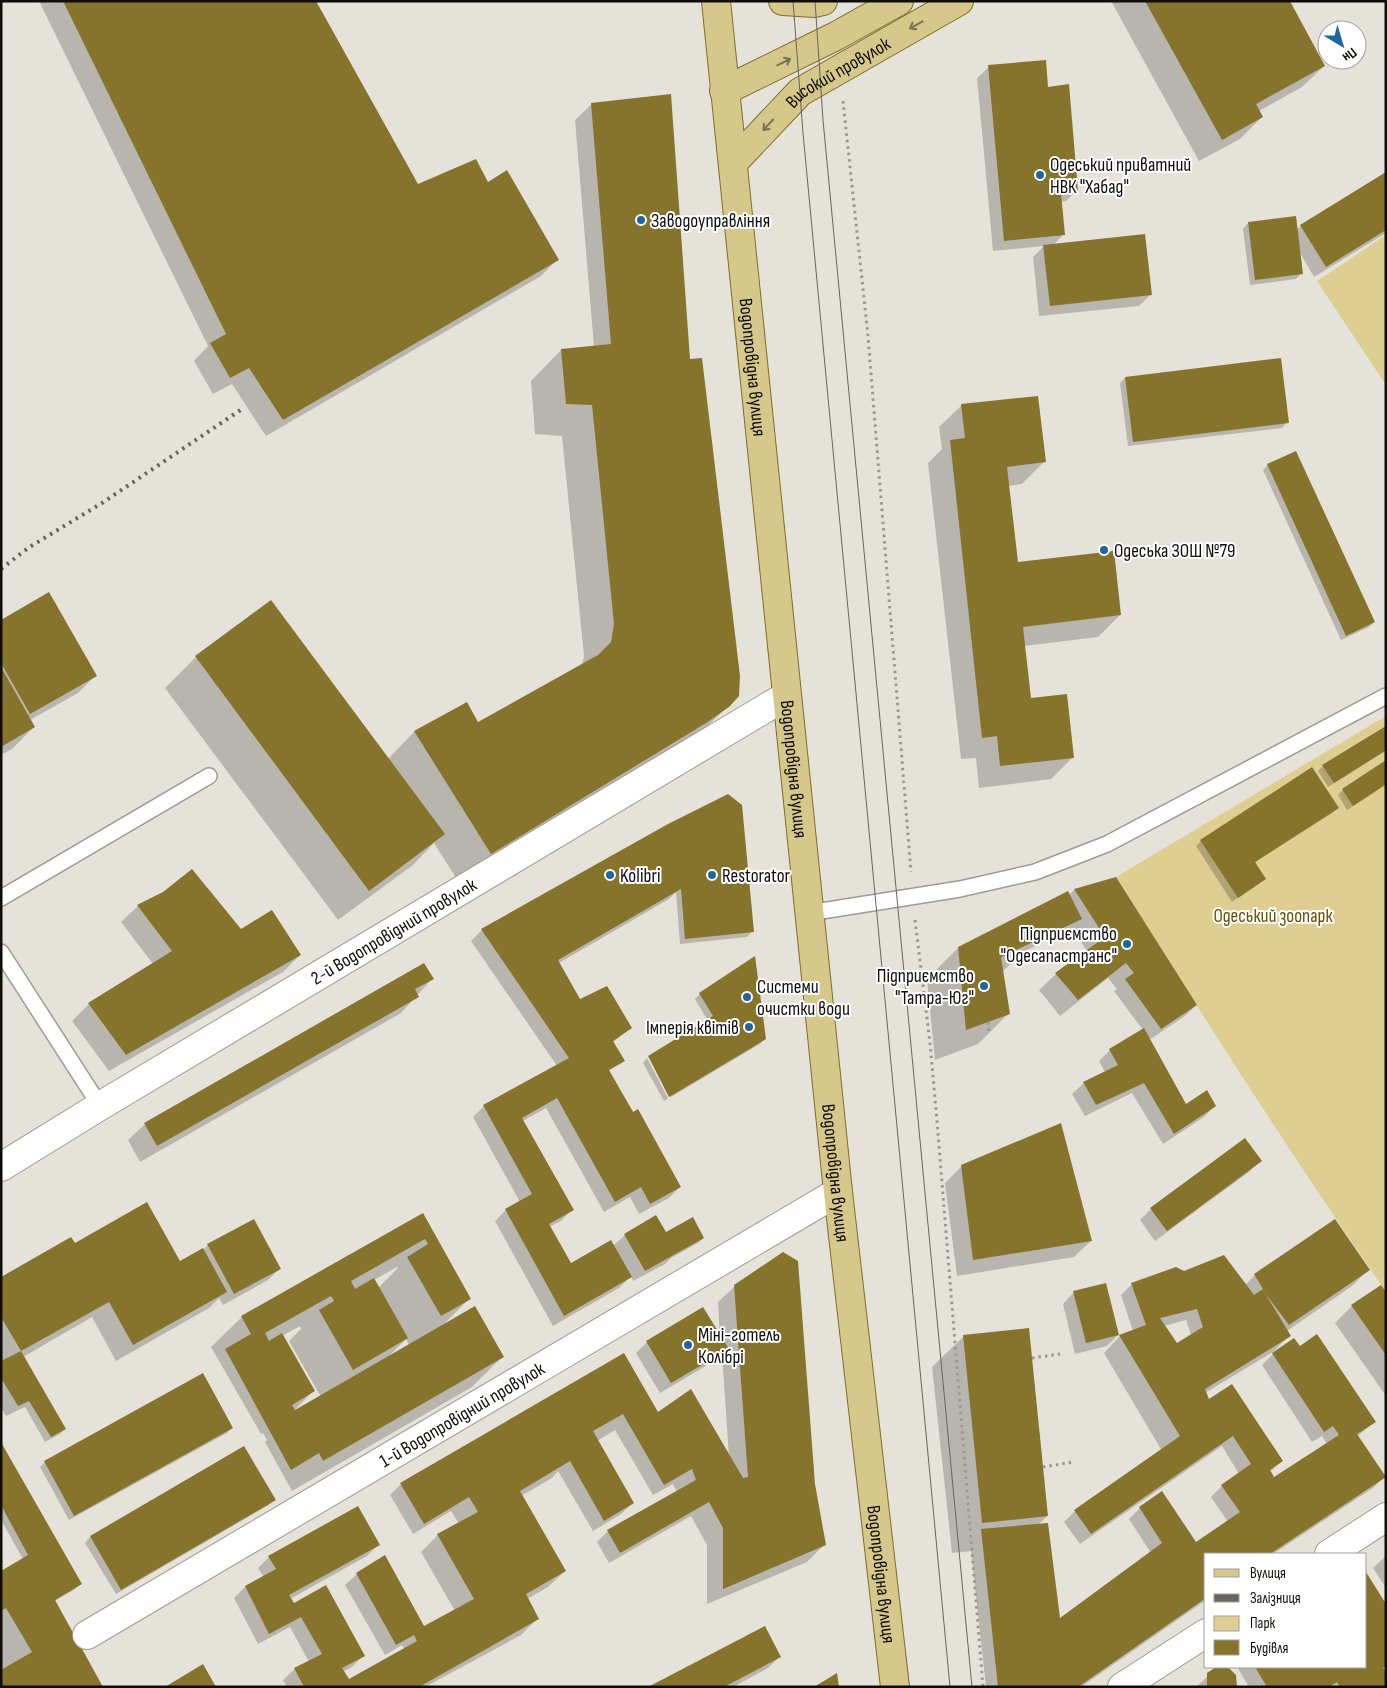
<svg xmlns="http://www.w3.org/2000/svg" width="1387" height="1688" font-family="'Sofia Sans Condensed',sans-serif">
  <style>
    .green { fill: #dece91 }
    .shadow { fill: #0003; fill-rule: evenodd }
    .building { fill: #86742c; fill-rule: evenodd }
    .lines { fill: none; stroke-linecap: round; stroke-linejoin: round }
    .lane-casing { stroke: #9e9b92; stroke-width: 18 }
    .street-casing { stroke: #9e9b92; stroke-width: 30 }
    .primary-casing { stroke: #7e6e2a; stroke-width: 30 }
    .path { stroke: #9a9891; stroke-width: 3; stroke-dasharray: 2.5 4; stroke-linecap: butt }
    .lane { stroke: #fff; stroke-width: 15 }
    .street { stroke: #fff; stroke-width: 28 }
    .primary { stroke: #d6c78a; stroke-width: 28 }
    .tram { stroke: #66655f; stroke-width: 1 }
    .rail { stroke: #66655f; stroke-width: 4; stroke-dasharray: 2.5 5; stroke-linecap: butt }
    .oneway { stroke: #7c7350 }
    .poi-dot { fill: #1f679b; stroke: #fff; stroke-width: 2 }
    .labels { text-anchor: middle; stroke-width: 4; stroke-linejoin: round; paint-order: stroke }
    .street-label { font-size: 19px; fill: #0e0d0a; stroke: #fff }
    .poi-label { font-size: 19px; fill: #0e0d0a; stroke: #fff; text-anchor: start }
    .park-label { font-size: 19px; fill: #635207; stroke: #fff }
  </style>
  <rect width="100%" height="100%" fill="#e5e3d9"/>
  <g class="green">
    <path d="M1386,235V385L1317,281Z"/>
    <path d="M1386,716V1292C1292,1156 1203,1017 1116,877Z"/>
  </g>
  <g class="shadow">
    <path d="M39,1H315L418,186L488,184L557,260L541,276L266,436L232,384L213,394L194,361L208,346Z"/>
    <path d="M1111,1H1289L1324,66L1302,87L1259,111L1262,117L1240,139L1199,161Z"/>
    <path d="M989,67L1047,88L1077,190L1066,201L1061,202L1064,234L1053,245L1150,295L1139,306L1039,316L1033,257L1044,246L993,251L977,78Z"/>
    <path d="M592,104L728,706L696,737L460,884L434,843L413,865L338,920L165,688L196,657L270,602L388,759L414,732L466,703L478,723L582,665L584,656L562,436L535,434L531,381L561,350L594,347L575,120Z"/>
    <path d="M1386,173V233L1314,277L1299,251L1301,274L1296,279L1250,285L1243,229L1248,223L1296,230L1301,226Z"/>
    <path d="M1125,378L1287,422L1282,428L1128,446L1120,383Z"/>
    <path d="M961,406L1044,462L1022,484L1008,486L1017,564L1120,615L1098,637L1024,646L1030,699L1073,757L1051,779L979,788L976,758L961,759L928,463L942,449L939,427Z"/>
    <path d="M1268,465L1374,622L1369,627L1341,640L1263,470Z"/>
    <path d="M1,621L95,676L78,693L30,720L34,727L12,749L1,755Z"/>
    <path d="M1386,727V751L1328,787L1318,771L1323,766Z"/>
    <path d="M1386,762V785L1347,810L1338,795L1343,790Z"/>
    <path d="M1337,808L1332,813L1254,863L1264,879L1232,902L1196,846L1201,841Z"/>
    <path d="M668,825L752,932L747,937L680,944L676,892L669,899L559,963L579,1001L630,1028L612,1043L623,1061L608,1071L680,1187L669,1198L639,1214L630,1197L604,1212L546,1108L523,1121L572,1209L561,1221L549,1227L570,1265L613,1246L625,1235L665,1234L703,1238L698,1243L671,1258L665,1264L633,1281L631,1276L619,1288L553,1326L495,1221L506,1210L520,1202L473,1117L484,1106L557,1066L471,941L482,930Z"/>
    <path d="M1116,878L1196,1005L1185,1016L1149,1040L1186,1106H1215L1204,1117L1163,1144L1132,1093L1085,1116L1072,1094L1084,1083L1105,1072L1099,1061L1110,1050L1143,1030L1114,991L1117,989L1108,978L1060,1016L1039,990L1056,974L1087,951L1072,928L1025,951L1002,972L1009,1013L978,1044L935,1060L927,979L958,948L1068,896L1074,890Z"/>
    <path d="M138,906L241,931L300,955L283,972L109,1071L72,1021L89,1004L153,964L121,922Z"/>
    <path d="M432,979L401,1013L140,1162L128,1140L145,1124Z"/>
    <path d="M700,994L765,1038L760,1044L671,1097L649,1057L708,1021L695,999Z"/>
    <path d="M647,1058L668,1098L664,1101L643,1063Z"/>
    <path d="M1260,1161L1249,1172L1155,1241L1140,1220L1151,1209Z"/>
    <path d="M962,1166L1091,1241L1074,1257L957,1276L945,1183Z"/>
    <path d="M422,1215L469,1299L443,1325L502,1357L472,1387L292,1491L265,1442L267,1440L263,1433L261,1434L211,1347L242,1317ZM397,1267L398,1268L378,1288L374,1280ZM300,1326L301,1329L289,1341L321,1397L292,1413L313,1391L282,1336ZM406,1339L409,1345L388,1357Z"/>
    <path d="M75,1244L179,1263L203,1250L208,1245L279,1269L268,1280L223,1305L219,1298L209,1308L116,1361L92,1317L23,1357L65,1429L60,1434L45,1442L25,1407L6,1416L1,1408V1278Z"/>
    <path d="M1369,1269L1352,1286L1287,1331L1290,1335L1273,1352L1205,1393L1208,1401L1282,1460L1270,1472L1274,1479L1327,1444L1322,1436L1312,1442L1262,1365L1273,1354L1294,1340L1299,1348L1374,1422L1358,1436L1384,1477L1373,1488L1273,1554H1206V1600L1081,1687H986L971,1551L952,1553L932,1367L963,1337L1028,1330L1047,1516L1038,1525L1059,1620L1151,1553L1129,1519L1140,1508L1196,1543L1228,1522L1211,1497L1222,1486L1239,1474L1222,1446L1080,1544L1064,1522L1075,1511L1162,1451L1104,1353L1120,1336L1133,1331L1121,1295L1132,1284L1184,1272L1245,1285L1255,1275ZM1186,1320L1191,1335L1176,1344L1164,1326Z"/>
    <path d="M735,1286L813,1484L824,1545L807,1562L707,1604V1545L691,1516L609,1563L597,1542L608,1531L677,1492L673,1484L653,1495L615,1430L597,1441L633,1503L621,1514L593,1531L558,1471L552,1478L521,1496L565,1571L548,1587L527,1599L537,1619L521,1635L425,1687H287L283,1680L295,1669L309,1662L290,1627L258,1644L234,1598L245,1587L264,1577L258,1568L269,1557L378,1545L367,1556L290,1599L293,1605L363,1656L352,1667L343,1672L349,1681L405,1650L402,1645L385,1655L345,1585L357,1574L384,1557L423,1628L455,1611L421,1552L438,1535L459,1524L451,1511L413,1534L390,1495L401,1484L537,1405L658,1414L729,1457L722,1354L716,1360L660,1393L636,1353L647,1342L720,1338L718,1302Z"/>
    <path d="M1074,1292L1118,1335L1107,1346L1075,1354L1063,1304Z"/>
    <path d="M1386,1294V1396L1335,1323L1352,1306Z"/>
    <path d="M232,1428L227,1433L69,1520L40,1467L45,1462Z"/>
    <path d="M1,1446L80,1584L75,1589L55,1601L102,1687H1V1572L23,1559L1,1520Z"/>
    <path d="M243,1447L274,1499L269,1505L116,1594L85,1543L90,1537Z"/>
    <path d="M1386,1556V1588L1373,1568Z"/>
    <path d="M1366,1575L1386,1606V1669L1383,1671L1386,1687H1249L1237,1667H1366Z"/>
    <path d="M779,1657L768,1668L733,1687H651Z"/>
    <path d="M1218,1667L1229,1669L1235,1687H1196Z"/>
  </g>
  <g class="building">
    <path d="M63,1H316L418,184L476,159L488,182L507,170L559,260L283,420L249,368L230,378L210,343L226,334Z"/>
    <path d="M1145,1H1290L1325,66L1256,104L1263,117L1222,140Z"/>
    <path d="M1046,60L1048,87L1069,84L1078,191L1061,193L1065,235L1004,241L988,65Z"/>
    <path d="M671,94L690,359L702,358L740,676L739,696L729,707L706,723L491,854L414,731L467,702L478,722L598,655L611,642L614,624L592,405L566,404L561,349L611,344L591,103Z"/>
    <path d="M1386,172V230L1326,267L1300,225Z"/>
    <path d="M1296,216L1303,274L1255,280L1248,222Z"/>
    <path d="M1145,234L1152,295L1050,306L1043,245Z"/>
    <path d="M1281,358L1289,423L1133,442L1125,377Z"/>
    <path d="M1038,396L1046,462L1007,467L1018,562L1114,551L1121,615L1023,627L1031,698L1067,694L1074,758L1000,766L997,736L982,738L950,440L965,438L961,404Z"/>
    <path d="M1296,451L1375,622L1346,636L1267,464Z"/>
    <path d="M49,592L97,676L30,714L1,663V620Z"/>
    <path d="M271,600L445,834L369,891L195,656Z"/>
    <path d="M1,667L35,727L1,747Z"/>
    <path d="M1386,726V750L1334,783L1322,765Z"/>
    <path d="M1386,760V784L1353,806L1342,789Z"/>
    <path d="M1312,767L1339,808L1255,862L1266,879L1238,898L1200,840Z"/>
    <path d="M728,794L742,805L754,932L685,939L681,889L558,960L580,999L607,986L632,1028L613,1041L625,1061L609,1070L633,1112L638,1109L681,1187L650,1204L641,1187L615,1202L557,1098L522,1118L574,1210L549,1224L571,1263L611,1240L632,1277L564,1316L505,1209L532,1194L483,1105L569,1058L481,929L668,824Z"/>
    <path d="M192,869L241,929L272,910L301,955L126,1055L88,1003L172,951L137,905L163,892Z"/>
    <path d="M1116,877L1197,1005L1161,1029L1125,979L1134,973L1126,963L1078,1000L1055,973L1105,937L1074,889Z"/>
    <path d="M1068,891L1082,919L1001,957L1010,1014L966,1030L958,947Z"/>
    <path d="M755,956L766,1039L669,1097L648,1056L713,1016L699,993Z"/>
    <path d="M424,963L434,979L415,989L419,997L157,1146L144,1123Z"/>
    <path d="M1144,1028L1186,1104L1207,1090L1216,1106L1174,1134L1144,1083L1096,1105L1083,1082L1118,1065L1109,1049Z"/>
    <path d="M1061,1123L1092,1241L973,1260L961,1165Z"/>
    <path d="M1245,1138L1262,1161L1167,1231L1150,1208Z"/>
    <path d="M147,1202L180,1261L203,1248L227,1292L133,1345L109,1302L21,1351L1,1317V1277L71,1237L75,1243Z"/>
    <path d="M423,1213L471,1299L441,1316L407,1257L428,1244L425,1239L351,1281L355,1289L374,1278L408,1338L353,1370L319,1310L334,1301L331,1296L265,1333L269,1341L282,1333L315,1391L292,1405L295,1410L475,1306L504,1357L323,1461L319,1453L291,1470L225,1349L251,1334L241,1316Z"/>
    <path d="M656,1215L666,1232L693,1217L704,1238L645,1271L624,1234Z"/>
    <path d="M254,1219L281,1269L234,1294L207,1244Z"/>
    <path d="M1335,1219L1370,1270L1289,1325L1265,1293L1291,1336L1205,1389L1209,1399L1232,1384L1283,1461L1270,1470L1274,1477L1339,1435L1333,1426L1324,1432L1272,1353L1294,1338L1300,1346L1317,1334L1376,1422L1357,1434L1386,1477L1270,1554H1206V1598L1078,1687H998L981,1529L1048,1523L1060,1618L1162,1543L1139,1507L1162,1491L1196,1542L1240,1512L1221,1485L1251,1464L1233,1436L1091,1534L1074,1510L1180,1436L1119,1335L1146,1325L1131,1283L1176,1267L1184,1271L1224,1255L1254,1295L1263,1289L1254,1274ZM1197,1309L1203,1327L1177,1343L1160,1318Z"/>
    <path d="M783,1252L798,1261L815,1484L826,1545L723,1589V1528L709,1502L620,1553L607,1530L696,1480L692,1469L664,1485L623,1414L593,1431L634,1503L604,1521L570,1461L520,1491L566,1571L526,1594L539,1619L419,1687H304L294,1668L322,1654L301,1617L269,1634L245,1586L276,1569L268,1556L358,1506L380,1545L289,1595L294,1603L326,1585L365,1656L342,1668L349,1679L417,1641L414,1635L396,1645L356,1573L385,1555L424,1626L474,1599L437,1534L478,1512L469,1497L424,1524L400,1483L624,1353L658,1412L691,1389L743,1478L748,1477L734,1285Z"/>
    <path d="M1106,1283L1119,1335L1086,1343L1073,1291Z"/>
    <path d="M1381,1285L1386,1292V1355L1351,1305Z"/>
    <path d="M703,1307L729,1349L671,1383L646,1341Z"/>
    <path d="M1029,1328L1048,1516L982,1523L963,1335Z"/>
    <path d="M21,1351L66,1429L51,1437L29,1401L18,1406L1,1378V1361Z"/>
    <path d="M203,1373L233,1428L74,1516L44,1461Z"/>
    <path d="M2,1444L82,1584L55,1600L103,1687H1V1670L32,1652L6,1608L1,1611V1571L28,1555L1,1505Z"/>
    <path d="M244,1446L276,1500L121,1590L90,1536Z"/>
    <path d="M1366,1572L1386,1604V1666L1383,1668L1386,1672V1687H1340L1337,1682L1329,1687H1267L1255,1667H1366Z"/>
    <path d="M765,1626L781,1657L724,1687H648Z"/>
    <path d="M203,1664L216,1687H165Z"/>
    <path d="M1216,1667L1229,1668L1236,1675L1237,1687H1207V1673Z"/>
    <path d="M837,1673L839,1687H814Z"/>
  </g>
  <g class="lines">
    <defs>
      <g id="lane">
        <path d="M1,898L209,776"/>
        <path d="M809,913L960,889L1035,872L1107,844L1386,696"/>
        <path d="M1,952L100,1106"/>
      </g>
      <g id="street">
        <path id="s1" d="M1,1167L100,1106L786,696"/>
        <path d="M1329,1554L1386,1517"/>
        <path id="s2" d="M87,1635L838,1192"/>
        <path d="M1122,1687L1206,1633"/>
      </g>
      <g id="primary">
        <path id="s3" d="M716,1L838,1192L895,1687"/>
        <path d="M783,1L815,3L823,1"/>
        <path d="M724,91L836,36L899,1"/>
        <path id="s4" d="M733,163L800,92L959,1"/>
      </g>
    </defs>
    <use href="#lane" class="lane-casing"/>
    <use href="#street" class="street-casing"/>
    <use href="#primary" class="primary-casing"/>
    <g class="path">
      <path d="M843,101L868,336L911,872"/>
      <path d="M915,920L930,1043L936,1109L983,1687"/>
      <path d="M988,1022L989,1031"/>
      <path d="M1032,1358L1060,1354"/>
      <path d="M1043,1467L1073,1462"/>
    </g>
    <use href="#lane" class="lane"/>
    <use href="#street" class="street"/>
    <use href="#primary" class="primary"/>
    <g class="tram">
      <path d="M793,1L803,133L950,1687"/>
      <path d="M815,1L823,120L972,1687"/>
    </g>
    <path class="rail" d="M1,569L28,548L102,503L242,409"/>
  </g>
  <defs><path id="oneway-shaft" d="M-6 0H5M1.5-3L5.5 0L1.5 3" fill="none" stroke-width="1.6" stroke-linecap="round" stroke-linejoin="round" transform="scale(1.25)"/></defs>
  <g class="oneway">
    <use href="#oneway-shaft" transform="translate(916 25) rotate(151)"/>
    <use href="#oneway-shaft" transform="translate(784 62) rotate(-26)"/>
    <use href="#oneway-shaft" transform="translate(768 125) rotate(133)"/>
  </g>
  <g class="poi-dot">
    <circle cx="1040" cy="175" r="5"/>
    <circle cx="641" cy="220" r="5"/>
    <circle cx="1104" cy="550" r="5"/>
    <circle cx="610" cy="875" r="5"/>
    <circle cx="712" cy="875" r="5"/>
    <circle cx="1127" cy="944" r="5"/>
    <circle cx="984" cy="986" r="5"/>
    <circle cx="747" cy="997" r="5"/>
    <circle cx="749" cy="1027" r="5"/>
    <circle cx="688" cy="1345" r="5"/>
  </g>
  <g class="labels">
    <g class="street-label">
      <text dy="7" stroke="none"><textPath href="#s4" startOffset="140">Високий провулок</textPath></text>
      <text dy="7" stroke="none"><textPath href="#s3" startOffset="368">Водопровідна вулиця</textPath></text>
      <text dy="7" stroke="none"><textPath href="#s3" startOffset="772">Водопровідна вулиця</textPath></text>
      <text dy="7" stroke="none"><textPath href="#s1" startOffset="458">2-й Водопровідний провулок</textPath></text>
      <text dy="7" stroke="none"><textPath href="#s3" startOffset="1178">Водопровідна вулиця</textPath></text>
      <text dy="7" stroke="none"><textPath href="#s2" startOffset="435">1-й Водопровідний провулок</textPath></text>
      <text dy="7" stroke="none"><textPath href="#s3" startOffset="1582">Водопровідна вулиця</textPath></text>
    </g>
    <g class="poi-label">
      <text x="1050" y="171">Одеський приватний<tspan x="1050" dy="22">НВК "Хабад"</tspan></text>
      <text x="651" y="227">Заводоуправління</text>
      <text x="1114" y="557">Одеська ЗОШ №79</text>
      <text x="620" y="882">Kolibri</text>
      <text x="722" y="882">Restorator</text>
      <text x="1117" y="940" text-anchor="end">Підприємство<tspan x="1117" dy="22">"Одесапастранс"</tspan></text>
      <text x="974" y="982" text-anchor="end">Підприємство<tspan x="974" dy="22">"Татра-Юг"</tspan></text>
      <text x="757" y="993">Системи<tspan x="757" dy="22">очистки води</tspan></text>
      <text x="739" y="1034" text-anchor="end">Імперія квітів</text>
      <text x="698" y="1341">Міні-готель<tspan x="698" dy="22">Колібрі</tspan></text>
    </g>
    <g class="park-label">
      <text x="1273" y="922">Одеський зоопарк</text>
    </g>
  </g>
  <rect width="1387" height="1688" fill="none" stroke="#0e0d0a" stroke-width="5"/>
  <rect x="1204" y="1553" width="162" height="115" fill="#ffffff" stroke="#9f9e9d"/>
  <rect x="1214" y="1569" width="25" height="8" fill="#d6c78a" stroke="#9f9e9d"/>
  <text x="1250" y="1578" font-size="15" fill="#0e0d0a">Вулиця</text>
  <rect x="1214" y="1594" width="25" height="8" fill="#66655f" stroke="#9f9e9d"/>
  <text x="1250" y="1603" font-size="15" fill="#0e0d0a">Залізниця</text>
  <rect x="1214" y="1616" width="25" height="15" fill="#dece91" stroke="#9f9e9d"/>
  <text x="1250" y="1628" font-size="15" fill="#0e0d0a">Парк</text>
  <rect x="1214" y="1640" width="25" height="15" fill="#86742c" stroke="#9f9e9d"/>
  <text x="1250" y="1653" font-size="15" fill="#0e0d0a">Будівля</text>
  <g transform="translate(1342 45) rotate(142)"><circle r="24" fill="#ffffff" stroke="#9f9e9d"/>
  <path d="M0-4L9 19L0 12L-9 19Z" fill="#1f679b"/>
  <text y="-8" font-size="14" font-weight="bold" text-anchor="middle" fill="#0e0d0a">Пн</text>
  </g>
</svg>
